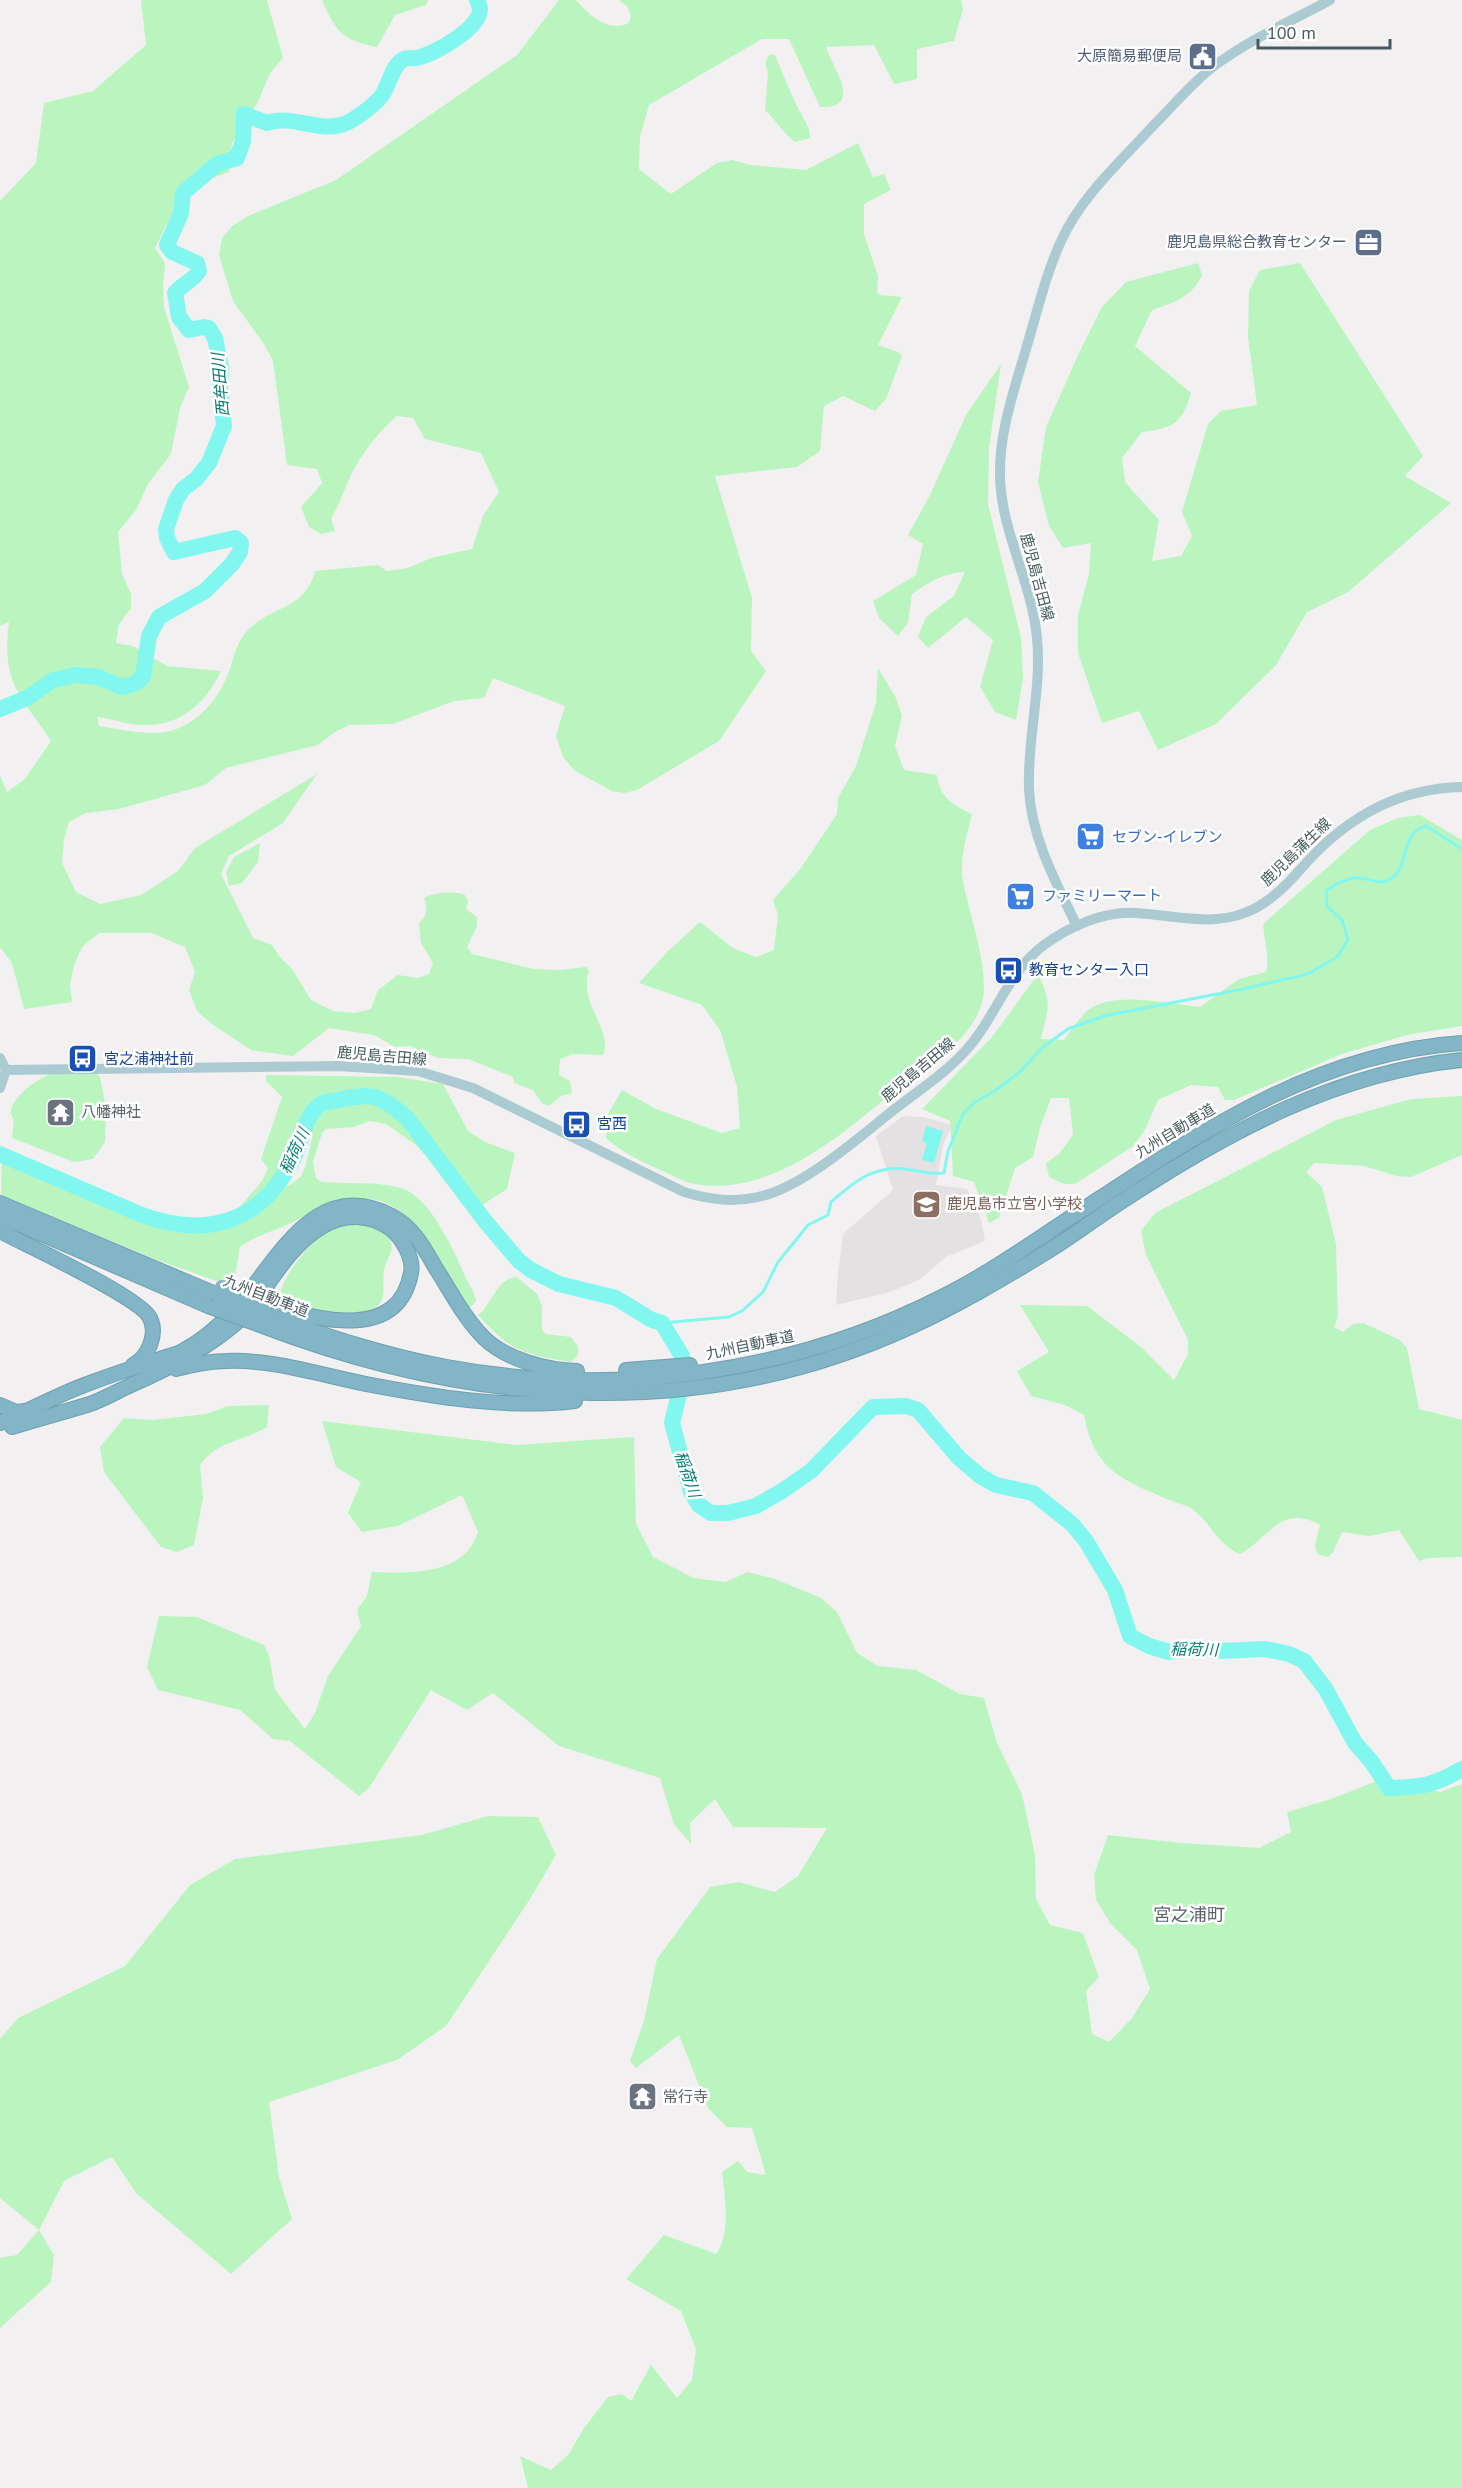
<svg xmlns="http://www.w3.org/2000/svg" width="1462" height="2488" font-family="'PT Sans','Noto Sans JP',sans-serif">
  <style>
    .education { fill: #e4e1e3 }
    .green { fill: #baf5c0 }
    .water { fill: #81f7ef }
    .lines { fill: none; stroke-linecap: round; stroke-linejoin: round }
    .stream { stroke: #81f7ef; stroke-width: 3 }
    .river { stroke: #81f7ef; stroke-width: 16 }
    .highway-casing { stroke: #6da0b1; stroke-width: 16 }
    .major { stroke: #accad2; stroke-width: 10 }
    .highway { stroke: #82b5c5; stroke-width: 14 }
    .highway-bridge-casing { stroke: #6da0b1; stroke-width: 16; stroke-linecap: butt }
    .highway-bridge { stroke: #82b5c5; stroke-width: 14 }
    .labels { text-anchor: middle; stroke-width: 5; stroke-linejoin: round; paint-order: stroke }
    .service-label { font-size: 15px; fill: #4e5e75; stroke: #fff; text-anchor: end }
    .street-label { font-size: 15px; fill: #455b60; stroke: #fff }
    .shop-label { font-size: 15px; fill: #366cbe; stroke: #fff; text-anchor: start }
    .transit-label { font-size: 15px; fill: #164399; stroke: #fff; text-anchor: start }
    .worship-label { font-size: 15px; fill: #5b616d; stroke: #fff; text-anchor: start }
    .education-label { font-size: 15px; fill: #785e54; stroke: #fff; text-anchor: start }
    .water-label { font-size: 16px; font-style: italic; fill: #067e76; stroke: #fff }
    .quarter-label { font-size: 18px; fill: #5b6366; stroke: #fff }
  </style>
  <rect width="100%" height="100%" fill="#f3f0f1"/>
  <path class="education" d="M903,1116L923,1117L952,1125L943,1145L936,1185L967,1189L981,1219L985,1241L946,1257L919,1280L890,1292L836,1305L838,1273L843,1234L893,1190L876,1136Z"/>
  <g class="green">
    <path d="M141,0H267L283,58L270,73L258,102L232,143L229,172L198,183L179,200L155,248L165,263L163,287L164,307L189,387L180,408L171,454L148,484L136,510L118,532L122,574L131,594V608L119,624L116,643L133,646L167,666L221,671C206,703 180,727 142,725C127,725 111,718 97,717L99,726C117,729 135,733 154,733C189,733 216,705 228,674C235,657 235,643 249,629C273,605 305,610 315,571L378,565L387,571L408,568L431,558L472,549L483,516L499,492L481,453L425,439L413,418L397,416C378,432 362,453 351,475C344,490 340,504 331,518L335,531L321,534L309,527L301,507L322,483L317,469L287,465L273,361L264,344L233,301L219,255L222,238L232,226L248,216L336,180L517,55L559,0H576C589,15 608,33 629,23L631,16L627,6L619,0H961L963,9L954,41L917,49V79L894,84L874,45L826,47C832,67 865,109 820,107L789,39H762L649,105L640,137L639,169L671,194L717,163L732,160L750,165L806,170L858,143L873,177L884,174L891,190L864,204V234L878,276L877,292L880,295L902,297L878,345L898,352L902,356L886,399L875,411L843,396L824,406L820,451L797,467L715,476L752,598L751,651L766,671L719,741L637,790L624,793L612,791L575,771L563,757L556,736L565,706L493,678L484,698L454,701L393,724L349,725L335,732L318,745L226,768L205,785L119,809L86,813L69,822L64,839L62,863L76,892L100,904L141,895L178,871L195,848L317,774L283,823L229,856L221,874L253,938L272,945L279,956L292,969L311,1000L333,1011L355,1013L371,1009L378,990L398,975L417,978L429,974L433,963L421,943L419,924C427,915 428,909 424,898C435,892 454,891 465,895L468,901L466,909L477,917V926L467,947L472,954L533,969L560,970L586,967L589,971C578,1004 614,1030 603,1055L573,1054L560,1059L559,1075L570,1081L572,1093L561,1096L549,1106L542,1103L533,1090L514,1083L513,1077L468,1059L438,1058L410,1046L395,1047L374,1035L329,1028L293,1056L251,1050L212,1024L197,1011L189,990L195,972L185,947L151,933H99L82,947L74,966L70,984L72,1002L24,1009L12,963L0,947V776L7,792L25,779L51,741C20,694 1,683 9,622L0,626V201L36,163L44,103L93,91L146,45Z"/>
    <path d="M322,0H428L426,5L395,15L377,47C342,40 336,32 322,0Z"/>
    <path d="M770,54L775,55L793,98L809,129L810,138L795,142C786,136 775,119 765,110L768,73L765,63Z"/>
    <path d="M1198,263L1202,275C1191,298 1175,302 1152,310L1135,346L1191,393C1182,424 1173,428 1142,432L1122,458L1125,482L1159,520L1152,561L1181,556L1192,536L1182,512L1208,424L1221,411L1257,405L1248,337L1249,291L1260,270L1300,263L1423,456L1405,476L1451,503L1348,592L1307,612L1276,665L1216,724L1158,750L1139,711L1102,723L1078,653V615L1089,574L1091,543L1063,548L1049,526L1038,482L1046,427L1079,353L1102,307L1126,282Z"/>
    <path d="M1001,364L989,448L988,504L1021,638L1023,679L1016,720L995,712L980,687L993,640L966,617L928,648L918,637L926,617L954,596L965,572C943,573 929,582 912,594L908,623L898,636L879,618L873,601L916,575L923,544L908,535L930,495L966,415Z"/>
    <path d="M878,668L896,698L902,716L895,746L904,770L937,775C939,797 953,805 972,814C967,835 959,859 963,881C969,915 992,974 981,1006C969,1042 930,1063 902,1085C844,1132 775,1197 694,1184C683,1182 671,1174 660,1170C639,1160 624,1154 606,1138L608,1114L622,1090L656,1109L722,1133L740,1128L737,1087L720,1030L702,1005L639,983L666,953L700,922L733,948L756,957L774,950L778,915L773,900L801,868L837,814L838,798L856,766L876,703Z"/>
    <path d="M1420,815L1462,840V1026L1407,1035L1342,1054L1234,1100H1225L1218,1087L1191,1085L1158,1100L1145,1130L1133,1146L1075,1184H1064L1049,1177L1046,1163L1059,1154L1073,1135L1069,1098H1051L1040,1128L1033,1157L1015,1168L999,1218L989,1223L974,1182L953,1176L950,1121L922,1109L992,1037L1038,974C1053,1006 1048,1007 1041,1039L1064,1040C1071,1031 1077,1021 1085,1013C1109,989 1168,1004 1200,1007L1239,979L1266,972C1270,959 1264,939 1263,924L1370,830L1398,818Z"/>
    <path d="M260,843L258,862L242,883L229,886L226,872L234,857Z"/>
    <path d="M52,1074H97L100,1077L106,1108L105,1142L93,1159L74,1162L12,1138L14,1119C0,1105 39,1076 52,1074Z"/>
    <path d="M266,1075L398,1077L443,1084L468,1131L485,1142L515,1153L507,1189L479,1207L444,1159L441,1158L433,1164L416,1145L386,1124L370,1121L354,1127L326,1129L322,1133L313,1162L316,1178L322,1182C348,1184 376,1181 401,1188C430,1196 454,1251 465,1276C469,1285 475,1292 476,1301L470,1308C416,1231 404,1161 293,1222C275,1231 256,1235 240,1247L234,1282L228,1285L157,1260L1,1195L2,1160L159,1227C214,1235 236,1228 279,1192C285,1187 296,1182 301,1176C306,1168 310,1145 313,1135L301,1129C299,1139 298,1151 294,1161C286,1182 263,1198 244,1210L239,1208L262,1181L268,1168L261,1159L282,1097L266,1081Z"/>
    <path d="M1462,1096V1155L1411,1177L1397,1176L1364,1166L1314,1163L1306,1172L1322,1187L1336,1244L1338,1317L1334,1327L1343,1332L1353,1324L1363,1323L1400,1340L1407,1348L1419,1409L1462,1420V1557L1428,1558L1419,1561L1399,1530L1369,1536L1342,1532L1333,1552L1328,1557L1317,1554L1315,1545L1320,1525C1280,1503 1269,1539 1240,1554C1218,1546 1209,1519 1189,1507C1182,1504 1174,1502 1167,1499C1120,1479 1094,1469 1084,1415L1065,1405L1031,1396L1017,1371L1049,1352L1020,1305L1087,1306L1141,1347L1174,1380L1188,1354V1340L1146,1255L1141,1231L1155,1213L1336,1120L1411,1099Z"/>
    <path d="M364,1223L386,1233C399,1251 386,1255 384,1271C382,1281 386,1295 380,1303C366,1323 298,1308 279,1299C280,1277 318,1230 340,1225C347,1223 356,1223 364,1223Z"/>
    <path d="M517,1277L537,1294L542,1306V1330L546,1334L571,1337L578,1346V1355L571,1362C524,1355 510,1351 478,1315C492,1305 496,1278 517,1277Z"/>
    <path d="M269,1405L267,1427C242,1442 218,1440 200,1465L203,1498L194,1545L177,1552L161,1547L104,1472L100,1447L124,1418L153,1420L206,1414L228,1406Z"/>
    <path d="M322,1421L516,1445L634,1437L636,1524L653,1557L694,1578L725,1582L748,1572L775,1579L821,1598L837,1612L857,1653L878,1666L916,1670L960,1694L984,1698L997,1743L1022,1794L1035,1855L1036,1899L1050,1925L1083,1933L1099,1977L1086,1991L1092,2034L1109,2042L1132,2018L1150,1989L1137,1950L1110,1923L1096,1900L1094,1875L1108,1835L1181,1843L1259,1848L1291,1832L1287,1812L1331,1799L1382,1779L1440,1792L1462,1784V2488H528L520,2456L551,2470L569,2454L584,2428L608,2397L622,2394L631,2401L651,2365L677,2398L692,2380L696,2349L681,2311L626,2279L664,2235L716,2254C731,2234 725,2197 722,2172L738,2161L747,2172L766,2175L752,2128L727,2127L708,2108L679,2035L636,2068L630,2061L644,2021L657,1959L710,1887L739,1882L775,1892L798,1876L827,1828L733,1827L715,1799L690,1823L691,1844L674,1824L660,1778L559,1746L493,1693L467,1710L431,1690L369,1788L359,1796L290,1741L273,1739L240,1710L158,1690L147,1667L159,1616L197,1617L264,1645L269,1655L275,1690L305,1729L315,1713L328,1676L361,1626L357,1610L367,1596L372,1572C410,1573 465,1576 478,1532L462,1495L398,1526L362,1532L348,1513L361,1482L336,1467Z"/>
    <path d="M488,1816L538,1817L556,1855L530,1899L446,2026L397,2060L269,2102L279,2177L292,2219L231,2274L136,2193L112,2157L64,2181L39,2230L54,2255L51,2282L0,2328V2258L17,2255L39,2230L0,2198V2039L18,2018L125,1966L190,1885L235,1859L422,1835Z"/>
  </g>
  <path class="water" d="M926,1126L943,1131L934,1163L922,1160L927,1143L922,1141Z"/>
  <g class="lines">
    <path class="stream" d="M662,1323L729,1317L742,1311L763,1292L778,1262L808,1225L828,1215L831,1202C854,1182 873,1165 906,1169C919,1171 931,1175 944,1173L948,1151L963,1114L975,1102L996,1090L1020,1072L1043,1047L1068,1029L1104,1016L1243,989L1308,974L1337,957L1348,940L1342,920L1327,906L1326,891C1335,884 1344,879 1355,878C1368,877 1380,887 1392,878C1410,865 1400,832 1426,826L1462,849"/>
    <g class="river">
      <path d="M0,709L27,698L53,680L76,675L98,677L122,687L136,683L143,676L149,636L159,617L205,591L232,564L240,552L241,543L235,538L174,552L167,538L166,529L176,500L183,489L196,479L209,463L224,426L220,388L221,367L215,338L209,328L204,327L189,330L179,317L175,293C182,284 193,281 199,271L197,263L172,252L167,245L181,213L183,193L217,164L237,158L243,141L244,114L267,123C292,114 318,133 344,124C355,120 376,104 383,94C389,84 393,64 404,59C408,57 413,59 417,58C434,54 480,29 480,9C480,6 478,3 477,0"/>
      <path d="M0,1154L142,1215C208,1239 263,1222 294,1157C302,1140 303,1121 317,1107C323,1101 331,1101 338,1100C373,1092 381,1095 408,1119L485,1221L519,1261L531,1270L559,1284L616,1298L652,1320L662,1323L682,1356L680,1390L672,1423L691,1492L699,1505L711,1513H728L756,1506L782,1491L811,1471L873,1407L906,1406L918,1410L959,1458L980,1476L996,1485L1033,1493L1072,1524L1086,1541L1115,1590L1130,1636L1149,1646L1169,1652L1197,1648L1220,1651L1265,1649L1289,1654L1304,1661L1325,1688L1355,1743L1371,1761L1389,1788C1421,1787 1433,1786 1462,1769"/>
    </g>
    <defs>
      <g id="highway">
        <path d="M0,1203L218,1295"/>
        <path d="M0,1216L208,1306"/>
        <path d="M0,1231C26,1245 140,1297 150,1318C158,1335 148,1357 133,1365"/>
        <path d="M268,1316C327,1336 386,1356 447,1367C613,1398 791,1374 942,1297C988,1274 1030,1244 1073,1216C1195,1136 1312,1053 1462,1043"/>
        <path d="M260,1325C471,1406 698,1424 908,1328C957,1306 1004,1278 1050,1250C1077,1233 1103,1213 1130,1196C1231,1130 1340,1072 1462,1060"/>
        <path d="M176,1369C192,1365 209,1361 226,1361C272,1359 321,1375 366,1384C434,1397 506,1409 575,1401"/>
        <path d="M626,1370L690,1365"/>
        <path d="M0,1405L16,1412L25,1411"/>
        <path d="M0,1423C29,1411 57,1395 87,1384C111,1375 135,1367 160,1359C167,1356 175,1355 181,1352C200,1342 220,1325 234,1310C276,1264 314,1175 392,1216C413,1227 424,1248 435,1267C450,1290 464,1318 484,1338C507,1360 546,1370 577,1371"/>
        <path d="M12,1427C38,1419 64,1412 90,1404C104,1399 118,1391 131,1385C172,1367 210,1347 243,1317C249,1311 254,1303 260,1295C278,1270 295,1242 323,1226C345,1213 370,1214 391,1229C402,1238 414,1258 411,1273C398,1341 322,1320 274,1307"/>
      </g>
    </defs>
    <use href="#highway" class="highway-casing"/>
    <g class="major">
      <path d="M1077,926C1056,883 1031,837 1029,789C1027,738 1042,689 1037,638C1032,583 1001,531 1000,476C999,432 1014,391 1026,349C1037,313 1045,276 1061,241C1081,197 1119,163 1151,128C1174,105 1195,79 1221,61C1255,37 1293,20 1330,0"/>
      <path d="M0,1058L6,1070"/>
      <path d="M6,1070L338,1066L418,1071L473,1088L684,1192C711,1200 735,1203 762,1196C805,1185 857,1139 891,1112C919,1090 951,1070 973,1042C998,1010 1011,969 1044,945C1070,926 1104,911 1136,913C1173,915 1211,927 1247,912C1272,902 1290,881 1307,862C1349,816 1399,788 1462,787"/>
      <path d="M0,1088L6,1070"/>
    </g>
    <use href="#highway" class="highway"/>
    <defs>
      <g id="highway-bridge">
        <path d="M222,1287L274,1307"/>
        <path d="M218,1295L268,1316"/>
        <path d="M208,1306L260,1325"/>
      </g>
    </defs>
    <use href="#highway-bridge" class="highway-bridge-casing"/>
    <use href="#highway-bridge" class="highway-bridge"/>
  </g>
  <defs>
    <symbol id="civic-square" viewBox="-11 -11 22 22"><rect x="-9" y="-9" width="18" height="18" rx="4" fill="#5c6f8a" stroke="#fff"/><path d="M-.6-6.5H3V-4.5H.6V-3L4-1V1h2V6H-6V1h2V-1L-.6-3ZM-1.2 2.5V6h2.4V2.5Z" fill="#fff"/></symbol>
    <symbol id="office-square" viewBox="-11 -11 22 22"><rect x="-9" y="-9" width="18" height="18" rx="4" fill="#5c6f8a" stroke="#fff"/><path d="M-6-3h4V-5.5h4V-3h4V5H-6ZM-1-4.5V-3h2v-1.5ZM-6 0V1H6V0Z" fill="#fff"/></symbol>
    <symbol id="supermarket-square" viewBox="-11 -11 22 22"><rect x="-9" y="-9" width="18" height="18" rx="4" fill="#3f7fe0" stroke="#fff"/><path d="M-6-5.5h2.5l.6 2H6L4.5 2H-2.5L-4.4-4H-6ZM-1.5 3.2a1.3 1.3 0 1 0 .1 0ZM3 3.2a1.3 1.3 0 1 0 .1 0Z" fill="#fff"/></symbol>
    <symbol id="bus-square" viewBox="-11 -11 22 22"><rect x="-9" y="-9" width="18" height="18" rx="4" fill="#1a4fb4" stroke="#fff"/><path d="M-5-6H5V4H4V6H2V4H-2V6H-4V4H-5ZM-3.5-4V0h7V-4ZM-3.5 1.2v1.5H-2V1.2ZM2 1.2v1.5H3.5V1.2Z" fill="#fff"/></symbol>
    <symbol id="temple-square" viewBox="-11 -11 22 22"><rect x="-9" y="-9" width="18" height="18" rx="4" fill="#6b7280" stroke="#fff"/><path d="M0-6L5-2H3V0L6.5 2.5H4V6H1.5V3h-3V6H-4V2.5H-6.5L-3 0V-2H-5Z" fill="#fff"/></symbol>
    <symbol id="school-square" viewBox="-11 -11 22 22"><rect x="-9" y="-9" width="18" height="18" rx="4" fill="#8d6e63" stroke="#fff"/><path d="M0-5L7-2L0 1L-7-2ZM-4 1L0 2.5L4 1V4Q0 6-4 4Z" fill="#fff"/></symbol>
  </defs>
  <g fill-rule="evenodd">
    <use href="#civic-square" x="1186" y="40" width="33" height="33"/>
    <use href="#office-square" x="1352" y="226" width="33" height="33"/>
    <use href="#supermarket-square" x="1074" y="820" width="33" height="33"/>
    <use href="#supermarket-square" x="1004" y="880" width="33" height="33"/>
    <use href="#bus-square" x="992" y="954" width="33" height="33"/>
    <use href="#bus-square" x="66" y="1042" width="33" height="33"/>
    <use href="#temple-square" x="44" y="1096" width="33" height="33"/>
    <use href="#bus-square" x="560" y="1108" width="33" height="33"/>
    <use href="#school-square" x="910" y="1188" width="33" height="33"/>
    <use href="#temple-square" x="626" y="2080" width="33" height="33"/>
  </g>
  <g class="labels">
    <g class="service-label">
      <text x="1182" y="61">大原簡易郵便局</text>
      <text x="1347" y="247">鹿児島県総合教育センター</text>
    </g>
    <g class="street-label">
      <text transform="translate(1037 577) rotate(75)" y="5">鹿児島吉田線</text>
      <text transform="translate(1296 852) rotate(-44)" y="5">鹿児島蒲生線</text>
      <text transform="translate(382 1056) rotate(5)" y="5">鹿児島吉田線</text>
      <text transform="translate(918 1070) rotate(-40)" y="5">鹿児島吉田線</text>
      <text transform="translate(1175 1131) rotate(-31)" y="5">九州自動車道</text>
      <text transform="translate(266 1296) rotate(21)" y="5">九州自動車道</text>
      <text transform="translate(750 1345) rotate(-12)" y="5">九州自動車道</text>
    </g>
    <g class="shop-label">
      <text x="1112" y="842">セブン-イレブン</text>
      <text x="1042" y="901">ファミリーマート</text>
    </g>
    <g class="transit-label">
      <text x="1029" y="975">教育センター入口</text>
      <text x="104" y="1064">宮之浦神社前</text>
      <text x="597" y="1129">宮西</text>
    </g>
    <g class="worship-label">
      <text x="81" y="1117">八幡神社</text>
      <text x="663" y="2102">常行寺</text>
    </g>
    <g class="education-label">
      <text x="947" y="1209">鹿児島市立宮小学校</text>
    </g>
    <g class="water-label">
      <text transform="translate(220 385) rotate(-95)" y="6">西牟田川</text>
      <text transform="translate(294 1151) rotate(-65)" y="6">稲荷川</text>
      <text transform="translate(688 1474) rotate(71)" y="6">稲荷川</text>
      <text transform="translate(1194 1649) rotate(1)" y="6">稲荷川</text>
    </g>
    <g class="quarter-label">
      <text x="1189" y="1921">宮之浦町</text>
    </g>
  </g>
  <path d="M1258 39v9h132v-9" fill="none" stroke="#455b60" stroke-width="3"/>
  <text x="1267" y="39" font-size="18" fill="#455b60" stroke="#ffffff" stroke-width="4.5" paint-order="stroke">100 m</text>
</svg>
